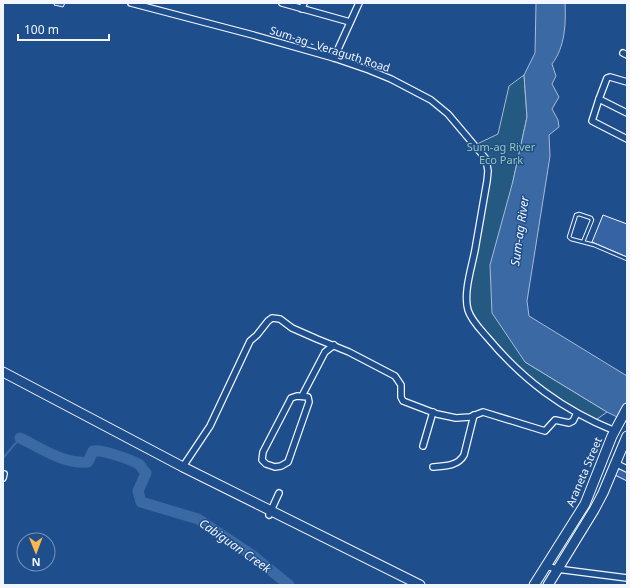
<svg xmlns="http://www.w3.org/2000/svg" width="630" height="588" font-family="'Noto Sans',sans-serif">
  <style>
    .green { fill: #245a82; stroke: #a8bbd7 }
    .water { fill: #3b69a3; stroke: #a8bbd7 }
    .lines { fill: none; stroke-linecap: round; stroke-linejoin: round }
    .stream { stroke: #3b69a3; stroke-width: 2 }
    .river { stroke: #3b69a3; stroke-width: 11 }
    .building { fill: #3563a3; stroke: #f2f6ff }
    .service-casing { stroke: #f2f6ff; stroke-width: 4.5 }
    .minor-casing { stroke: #f2f6ff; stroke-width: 8 }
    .trunk-casing { stroke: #f2f6ff; stroke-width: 11 }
    .service { stroke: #1f4e8c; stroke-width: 2.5 }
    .minor { stroke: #1f4e8c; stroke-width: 5.5 }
    .trunk { stroke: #1f4e8c; stroke-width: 9 }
    .labels { text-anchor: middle; stroke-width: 3; stroke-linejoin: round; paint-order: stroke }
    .street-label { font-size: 11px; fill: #f2f6ff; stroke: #1f4e8c }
    .park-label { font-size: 11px; fill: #97c8a6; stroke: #1f4e8c }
    .water-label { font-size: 12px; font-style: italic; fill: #f2f6ff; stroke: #1f4e8c }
  </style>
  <rect width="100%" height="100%" fill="#1f4e8c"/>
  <path class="green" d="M524,75L527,117L513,181L525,362L607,412L593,422L523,376L478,326L467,301L487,165L475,145L498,134L509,86Z"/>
  <path class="water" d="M536,3H565C566,24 565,47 552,64L556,76L552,84L559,97L552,109L558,120L559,127L549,135L550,156L527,301L529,316L627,376V422L607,412L525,362L492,313L490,265L513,181L527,117L524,75L535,53Z"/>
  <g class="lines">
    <path class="stream" d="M3,458L20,438"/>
    <path class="river" d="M20,438C41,448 65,465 88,462L93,451C101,449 133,460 140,465C142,468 144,471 146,473L138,491L141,502L198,519L252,555L289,585"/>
  </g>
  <g class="building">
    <path d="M55,3H65L63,7L54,5Z"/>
    <path d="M603,215L627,224V257L592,242Z"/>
    <path d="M620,466L627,470V481L615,475Z"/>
  </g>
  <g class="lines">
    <defs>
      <path id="service" d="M583,242L592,220L591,218L579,214L576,215L569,237L571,239L594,245L627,259"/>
      <g id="minor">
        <path d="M131,3L253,35L334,58L369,70L391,79L431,100L448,114L486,159L488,171L487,181C483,204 479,227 475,250C472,266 463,293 468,310C471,320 480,329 487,337C523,380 563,410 615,431"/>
        <path d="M282,3L350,22"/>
        <path d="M302,9L304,3"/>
        <path d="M623,53L627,55"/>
        <path d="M334,58L359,3"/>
        <path d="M627,82L610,77L607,78L599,99L627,113"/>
        <path d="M599,99L592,121L627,139"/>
        <path d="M297,396L308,397L309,402L288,462L281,466L275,467L266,464L262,460L263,452L289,402L291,398Z"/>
        <path d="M302,396L325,352L334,345"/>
        <path d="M423,446L433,412"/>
        <path d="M615,463L627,469"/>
        <path d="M433,467C445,466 458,466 464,455L474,415"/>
        <path d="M182,468L210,426L250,341L257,335L268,321L272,318L280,319L292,328L317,339L349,352L395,376L401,385V397L403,401L437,414L456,418L470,417L483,412L545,431L555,420L569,423L573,421L577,413"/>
        <path d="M3,478L4,474"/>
        <path d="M269,515L279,493"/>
        <path d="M546,566L557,569L627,578"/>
      </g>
      <g id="trunk">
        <path d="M3,372L183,467L420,585"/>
        <path d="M534,585L585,504L612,436L627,408"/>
        <path d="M548,585L594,510L603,493L627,436"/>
      </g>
    </defs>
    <use href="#service" class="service-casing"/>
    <use href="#minor" class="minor-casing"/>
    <use href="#trunk" class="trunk-casing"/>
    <use href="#service" class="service"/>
    <use href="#minor" class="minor"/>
    <use href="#trunk" class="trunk"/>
  </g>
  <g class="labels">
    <g class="street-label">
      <text transform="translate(330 49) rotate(18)" y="4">Sum-ag - Veraguth Road</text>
      <text transform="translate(584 472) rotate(-67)" y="4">Araneta Street</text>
    </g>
    <g class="park-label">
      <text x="501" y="151">Sum-ag River<tspan x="501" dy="13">Eco Park</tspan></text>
    </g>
    <g class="water-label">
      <text transform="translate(520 231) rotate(-82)" y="4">Sum-ag River</text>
      <text transform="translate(235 546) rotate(35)" y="4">Cabiguan Creek</text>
    </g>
  </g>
  <rect width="630" height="588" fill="none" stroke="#f2f6ff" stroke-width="8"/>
  <g transform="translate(36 552) rotate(179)"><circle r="19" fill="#1f4e8c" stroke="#7391ba"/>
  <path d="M0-3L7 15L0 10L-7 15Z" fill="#ffb74d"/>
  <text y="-6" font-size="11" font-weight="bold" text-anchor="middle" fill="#f2f6ff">N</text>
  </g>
  <path d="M18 34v6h91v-6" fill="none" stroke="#f2f6ff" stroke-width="2"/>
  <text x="24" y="34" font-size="12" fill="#f2f6ff" stroke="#1f4e8c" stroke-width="3" paint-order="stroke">100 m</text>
</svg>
